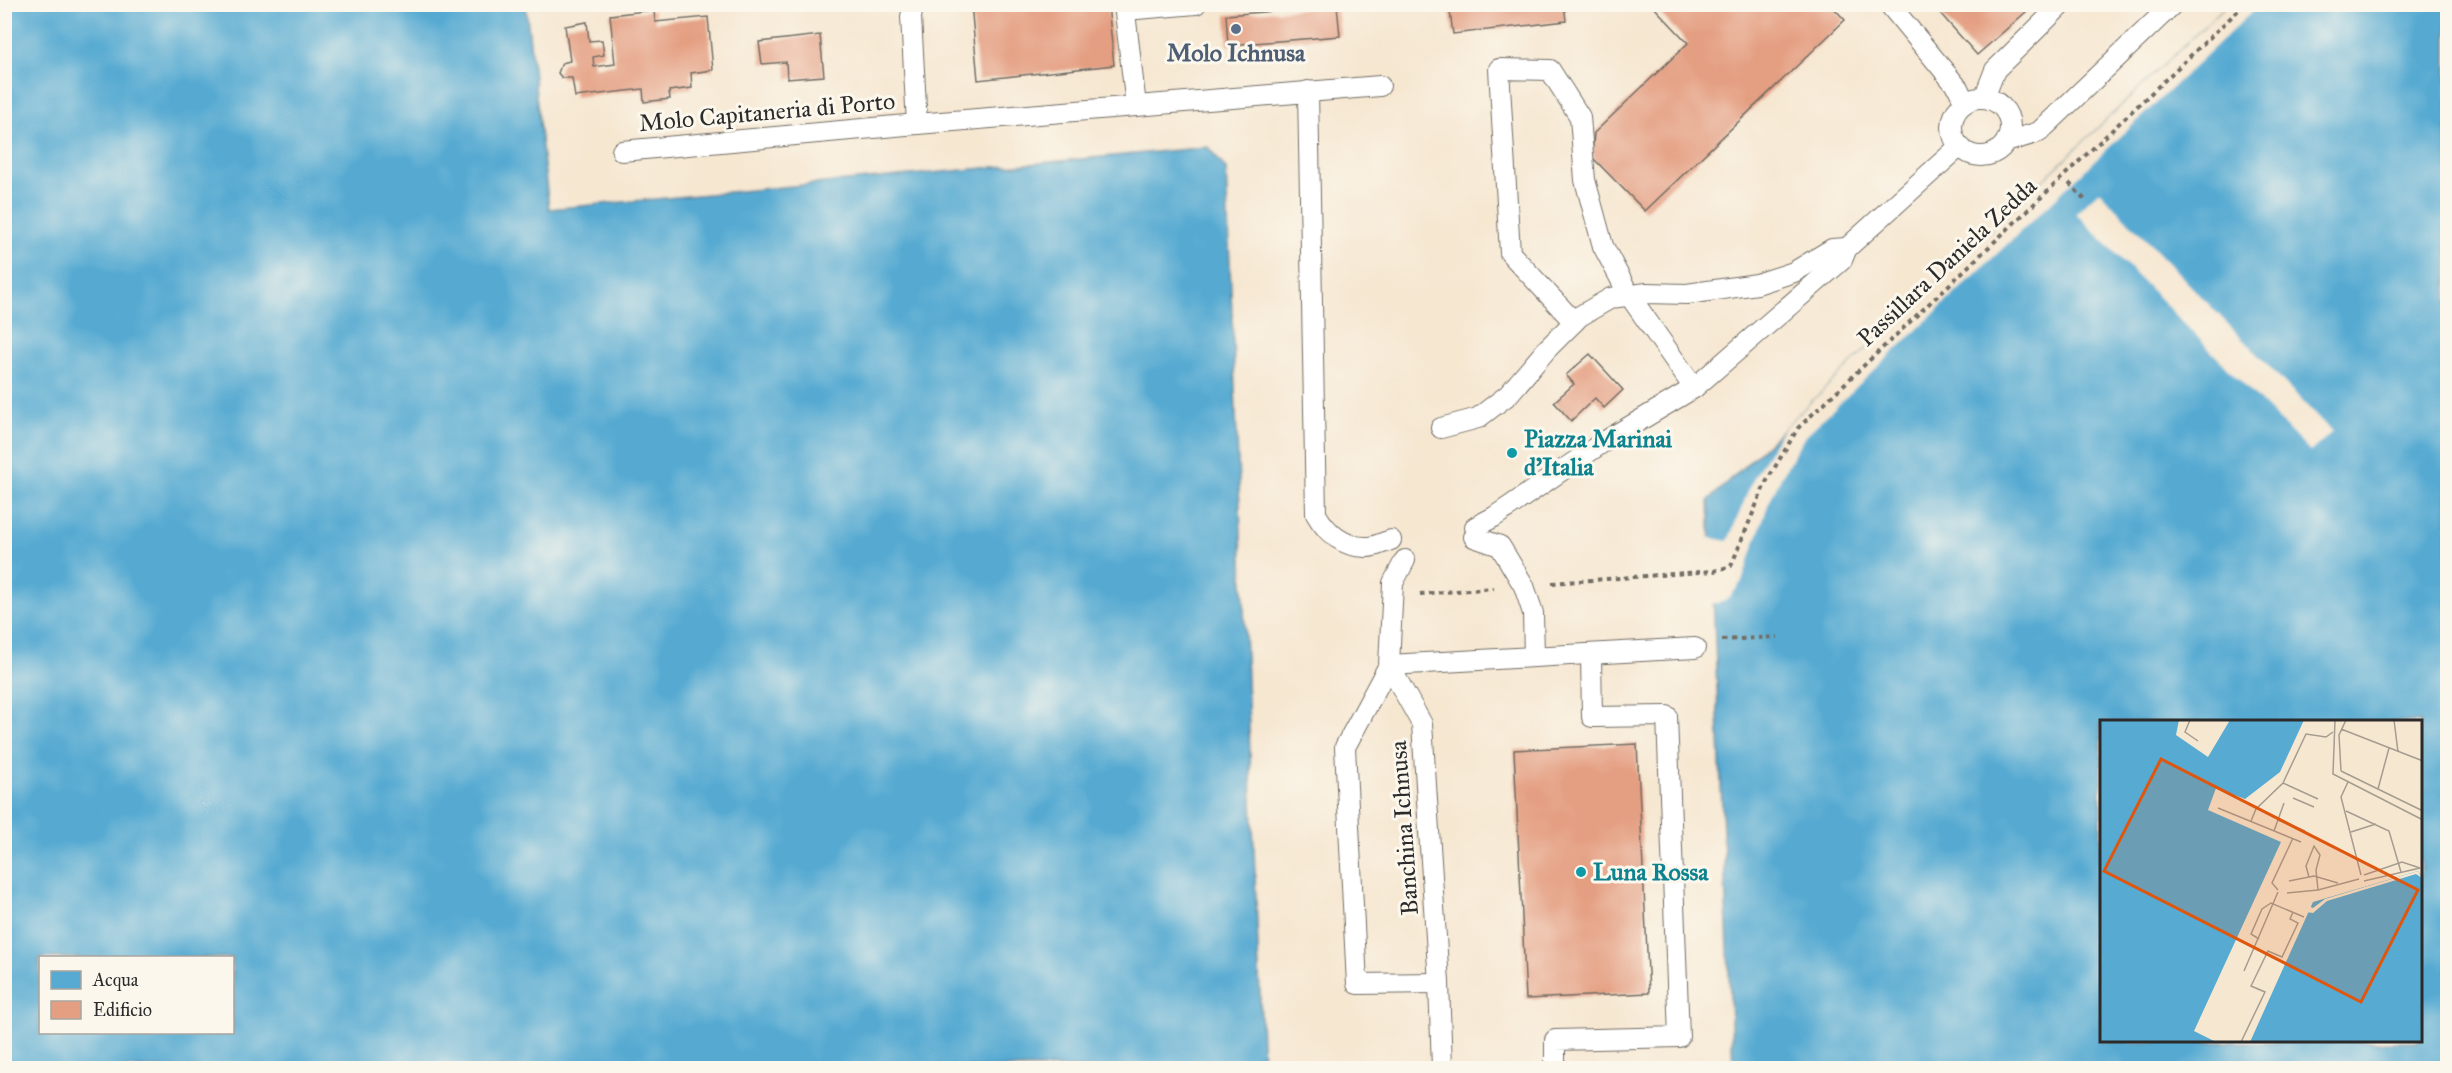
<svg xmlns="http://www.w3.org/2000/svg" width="2452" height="1073" font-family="'IM FELL Great Primer',serif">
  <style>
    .water { fill: #57aad2; stroke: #416a7e; stroke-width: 1.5; fill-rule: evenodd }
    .pier { fill: #f6e7d1 }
    .building { fill: #e49e81 }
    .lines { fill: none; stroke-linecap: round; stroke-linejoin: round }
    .service-casing { stroke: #726d65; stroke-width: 22 }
    .path { stroke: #726d65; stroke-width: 4; stroke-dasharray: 4.5 4.5; stroke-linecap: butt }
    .service { stroke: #fff; stroke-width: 20 }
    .service-dot { fill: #5c6f8a; stroke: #fbf7ec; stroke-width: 2 }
    .culture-dot { fill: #0f9aa8; stroke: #fbf7ec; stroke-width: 2 }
    .labels { text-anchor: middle; stroke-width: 6; stroke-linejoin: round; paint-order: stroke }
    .service-label { font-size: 24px; font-weight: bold; fill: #4e5e75; stroke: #fbf7ec }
    .street-label { font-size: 24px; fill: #2b2b2b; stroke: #fbf7ec }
    .culture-label { font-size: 24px; font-weight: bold; fill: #0d838f; stroke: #fbf7ec; text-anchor: start }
    .inset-road { fill: none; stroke: #a59c8f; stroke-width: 1.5 }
    .view { fill: #df570e; fill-opacity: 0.15; stroke: #df570e; stroke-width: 3 }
    .inset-edge { fill: none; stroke: #2b2b2b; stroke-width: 3 }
  </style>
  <rect width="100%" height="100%" fill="#fbf7ec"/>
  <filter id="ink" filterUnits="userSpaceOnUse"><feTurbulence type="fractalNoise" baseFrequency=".0167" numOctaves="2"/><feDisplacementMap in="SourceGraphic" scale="12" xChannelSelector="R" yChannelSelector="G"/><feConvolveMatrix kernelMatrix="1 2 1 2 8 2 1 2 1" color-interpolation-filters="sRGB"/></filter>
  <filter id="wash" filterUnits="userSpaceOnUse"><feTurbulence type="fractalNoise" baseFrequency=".008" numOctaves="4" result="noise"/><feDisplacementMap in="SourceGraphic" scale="24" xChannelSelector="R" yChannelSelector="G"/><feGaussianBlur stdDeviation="1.35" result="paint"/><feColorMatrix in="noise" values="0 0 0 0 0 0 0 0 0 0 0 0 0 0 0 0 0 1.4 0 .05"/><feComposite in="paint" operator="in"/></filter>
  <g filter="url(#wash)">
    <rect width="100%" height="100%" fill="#f6e7d1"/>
    <g class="water">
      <path d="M5,4L548,5L526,7L549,209L1208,147L1226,169L1263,1068H5ZM40,958H232V1032H40Z"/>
      <path d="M2227,5H2447V1068H1733L1709,500ZM2101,722H2420V1042H2101Z"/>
    </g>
    <g class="pier">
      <path d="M2227,5H2259L1805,436L1781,477L1768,505L1742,581L1730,597L1723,602L1710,604L1707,537L1728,541L1754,477L1783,429Z"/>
      <path d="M2099,191L2332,432L2310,452L2076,213Z"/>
    </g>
    <g id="blocks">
      <g class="building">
        <path d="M971,4H1108L1114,65L978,80Z"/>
        <path d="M1449,4H1564L1566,21L1453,34Z"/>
        <path d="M1651,4H1830L1845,20L1645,211L1592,157L1594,133L1688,43Z"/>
        <path d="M1932,4H2035L1977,55Z"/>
        <path d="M1337,6L1340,36L1228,45L1226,15Z"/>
        <path d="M654,10L655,22L708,17L713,70L691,73L692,88L669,91L670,99L644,102L643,89L575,97L572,78H562L558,73L562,63L570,61L565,26L587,22L589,41L602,40L604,55L593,57L594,67L615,64L610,15Z"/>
        <path d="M820,35L824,76L787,79L786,62L762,64L759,42Z"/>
        <path d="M1590,354L1623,390L1604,408L1595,398L1571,421L1554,402L1574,384L1566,375Z"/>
        <path d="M1637,744L1649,993L1526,999L1514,750Z"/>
      </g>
    </g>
  </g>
  <g filter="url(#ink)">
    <use href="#blocks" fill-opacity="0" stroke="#726d65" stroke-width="1.5"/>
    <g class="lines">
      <defs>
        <g id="service">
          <path d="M914,4L911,17L917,124"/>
          <path d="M1124,4L1136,106"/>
          <path d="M1889,4L1958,88L1965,103"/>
          <path d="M1125,10L1196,4"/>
          <path d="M1308,91L1316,514C1327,533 1344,548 1368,547C1375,547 1384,542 1391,540"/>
          <path d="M1984,98L1995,70L2062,4"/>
          <circle cx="1981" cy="127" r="29"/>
          <path d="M2006,142L2039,132L2173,4"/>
          <path d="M622,151L917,124L1380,86"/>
          <path d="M1574,322L1510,253L1499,69L1550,70L1580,117L1585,180L1603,246L1629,295L1694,388"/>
          <path d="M1441,428L1478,418L1508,395L1547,349L1580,316L1611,298L1647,293L1687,294L1757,284L1794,272L1832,249L1847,248"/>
          <path d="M1475,527L1494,517L1602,443L1694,388L1842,260L1847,248L1960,146"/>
          <path d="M1474,537L1500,546L1524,586L1533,613L1534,656"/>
          <path d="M1405,560L1393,583L1389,665L1422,724L1439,983L1442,1068"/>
          <path d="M1439,983L1357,984L1345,747L1389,665L1695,648"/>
          <path d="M1555,1068V1040L1679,1037L1667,716L1592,717L1591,654"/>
        </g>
      </defs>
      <use href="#service" class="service-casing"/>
      <g class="path">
        <path d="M2069,183L2087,202"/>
        <path d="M1552,583L1714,571L1731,566L1765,484L1798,428L2245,4"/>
        <path d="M1420,594L1494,588"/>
        <path d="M1722,640L1778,637"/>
      </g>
      <use href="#service" class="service"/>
    </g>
  </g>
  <circle class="service-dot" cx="1236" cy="29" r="6"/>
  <g class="culture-dot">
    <circle cx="1512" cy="453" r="6"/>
    <circle cx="1581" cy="872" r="6"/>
  </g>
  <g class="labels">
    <g class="service-label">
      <text x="1236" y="61">Molo Ichnusa</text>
    </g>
    <g class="street-label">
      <text transform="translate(767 112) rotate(-5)" y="8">Molo Capitaneria di Porto</text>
      <text transform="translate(1947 262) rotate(-43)" y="8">Passillara Daniela Zedda</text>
      <text transform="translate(1404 828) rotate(-94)" y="8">Banchina Ichnusa</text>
    </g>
    <g class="culture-label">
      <text x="1524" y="447">Piazza Marinai<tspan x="1524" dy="28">d'Italia</tspan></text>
      <text x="1593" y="880">Luna Rossa</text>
    </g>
  </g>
  <g transform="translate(2100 720)">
    <rect width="322" height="322" fill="#f6e7d1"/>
    <path d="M0,0H79L76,15L108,37L130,0H204L180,52L145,79L116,68L108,90L181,122L94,311L116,322H0ZM318,151L323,158L322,322H150L213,182Z" fill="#57aad2"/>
    <path d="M318,151L322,158L316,154L227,181L213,193L206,192L208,186L213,188L225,179Z" fill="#f6e7d1"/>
    <path class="inset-road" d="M90,0L85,12L98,21M235,0L233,54L323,100M294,0L298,32M241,9L323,41M241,51L323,91M241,51L239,15L246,0M248,62L241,77L261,155M183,63L218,79M278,69L289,28M193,78L214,87M118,88L201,122M246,91L289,111L301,152M178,100L205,111M151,101L156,89L183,63L206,14L226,17L233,12M174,111L184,83M251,112L276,104M264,155L302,142L320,148M209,157L206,146L214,126L220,135L216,150L218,170M189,161L214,156L238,163M264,161L320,148M178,170L172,163L193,118M187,173L218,170L259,159M159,219L151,214L162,189L171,183L204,197M144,251L178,172M141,322L165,272L151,266L168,231L182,237L198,203L190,199L193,192"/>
    <path class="view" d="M61,39L318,170L261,282L4,151Z"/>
    <rect width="322" height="322" class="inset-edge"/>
  </g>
  <rect width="2452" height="1073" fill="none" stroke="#fbf7ec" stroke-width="24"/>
  <rect x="39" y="956" width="195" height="78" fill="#fbf7ec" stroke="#a8a59f" stroke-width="1.5"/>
  <rect x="51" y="971" width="30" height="18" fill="#57aad2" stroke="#a8a59f" stroke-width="1.5"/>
  <text x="93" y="986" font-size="18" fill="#2b2b2b">Acqua</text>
  <rect x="51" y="1001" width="30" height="18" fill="#e49e81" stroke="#a8a59f" stroke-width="1.5"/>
  <text x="93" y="1016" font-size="18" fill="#2b2b2b">Edificio</text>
</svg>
